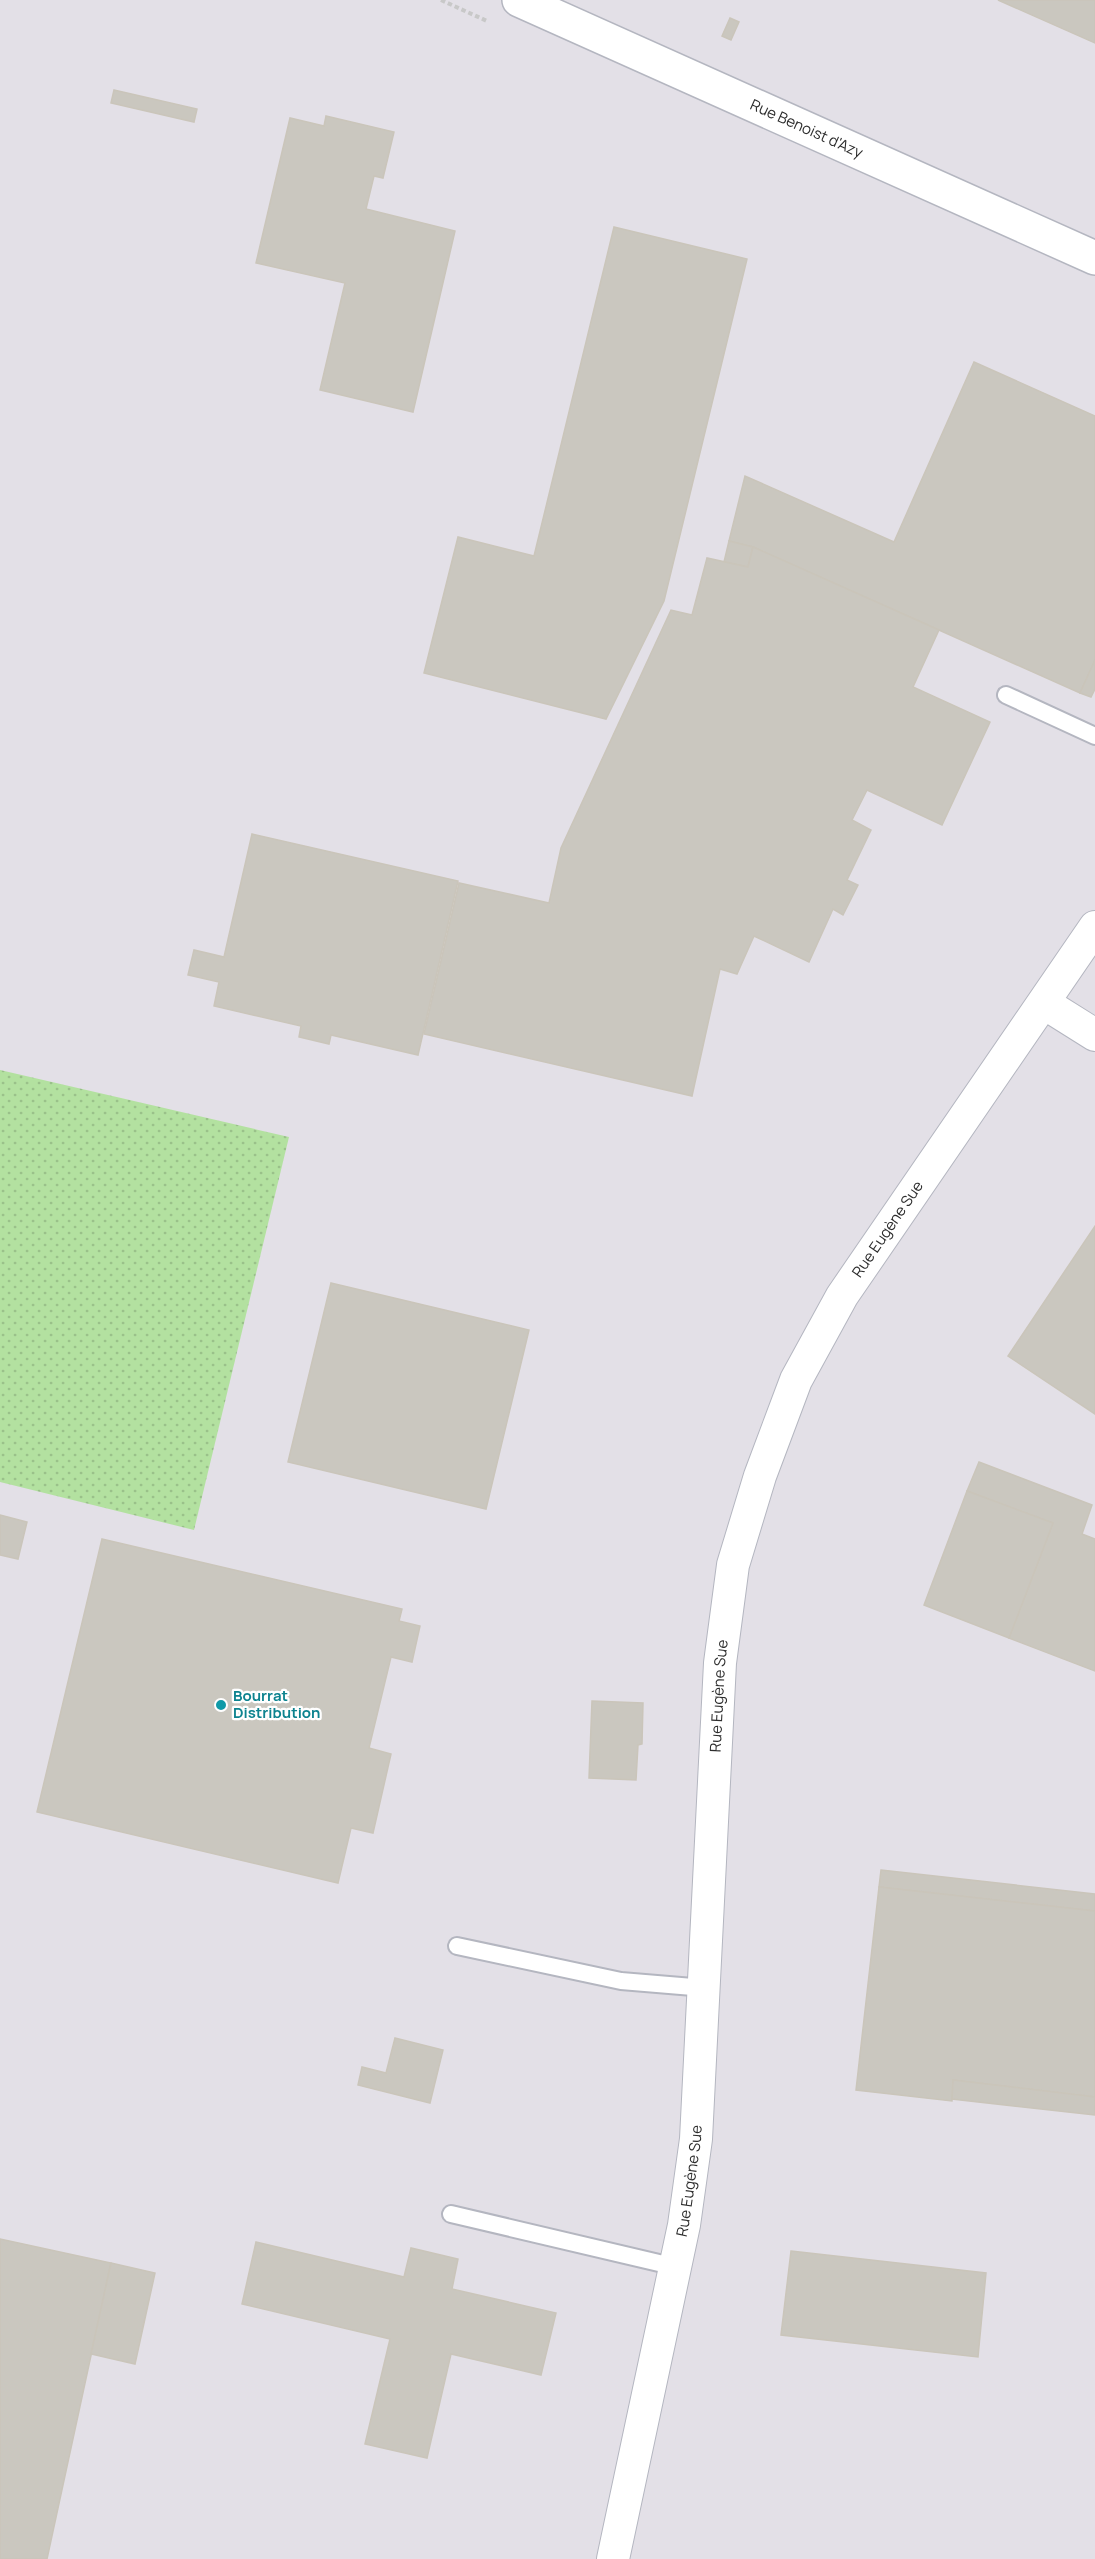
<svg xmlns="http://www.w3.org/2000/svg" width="1095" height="2559" font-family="Manrope,sans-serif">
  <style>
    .industrial { fill: #e3e0e7 }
    .grass { fill: url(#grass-dots) }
    .building { fill: #cac7bf; stroke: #cac5ba; stroke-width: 1.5 }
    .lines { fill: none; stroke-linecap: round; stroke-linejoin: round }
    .lane-casing { stroke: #b4b6c0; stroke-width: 20 }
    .street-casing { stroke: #b4b6c0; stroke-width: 34 }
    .secondary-casing { stroke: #b4b6c0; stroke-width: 36 }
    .path { stroke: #c8c8c8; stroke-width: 4; stroke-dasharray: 4.5 3; stroke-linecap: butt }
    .lane { stroke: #fff; stroke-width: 16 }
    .street { stroke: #fff; stroke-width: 32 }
    .secondary { stroke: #fff; stroke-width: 33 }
    .culture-dot { fill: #0f9aa8; stroke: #fff; stroke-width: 2 }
    .labels { text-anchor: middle; stroke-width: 4.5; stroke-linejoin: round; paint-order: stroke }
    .street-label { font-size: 15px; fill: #2d2d2d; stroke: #fff }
    .culture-label { font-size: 15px; font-weight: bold; fill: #0d838f; stroke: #fff; text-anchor: start }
  </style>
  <defs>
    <pattern id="grass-dots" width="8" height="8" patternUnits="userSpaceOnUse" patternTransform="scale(1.5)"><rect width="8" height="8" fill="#b3e1a0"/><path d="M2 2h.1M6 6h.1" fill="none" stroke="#9ac18a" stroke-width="1.8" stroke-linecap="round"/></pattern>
  </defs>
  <rect width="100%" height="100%" fill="#eee9e1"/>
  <rect class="industrial" x="0" y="0" width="1095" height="2559"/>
  <path class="grass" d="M0,1070L289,1137L194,1530L0,1482Z"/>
  <g class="building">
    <path d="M998,0H1095V43Z"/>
    <path d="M730,18L739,22L731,40L722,36Z"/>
    <path d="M114,90L197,109L194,122L111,103Z"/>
    <path d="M326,116L394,132L383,178L374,176L366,209L455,231L413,412L320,390L345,283L256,263L290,118L324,126Z"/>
    <path d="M614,227L747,259L664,601L606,719L424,673L458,537L534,556Z"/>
    <path d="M974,362L1095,416V660L1080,693L753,547L729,541L745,476L894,542Z"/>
    <path d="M729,541L753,547L748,567L724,562Z"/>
    <path d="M753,547L939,630L913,687L990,722L942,825L867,790L852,820L871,830L847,880L858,885L843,915L833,909L809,962L754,936L737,974L720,969L692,1096L424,1034L459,883L549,903L561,848L671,610L692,615L707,558L748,567Z"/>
    <path d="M1095,660V689L1091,697L1080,693Z"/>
    <path d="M252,834L458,881L418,1055L331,1035L329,1044L299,1037L301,1026L214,1006L219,982L188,975L194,950L224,957Z"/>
    <path d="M1095,1226V1414L1008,1356Z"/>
    <path d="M331,1283L529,1330L486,1509L288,1462Z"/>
    <path d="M979,1462L1092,1505L1082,1534L1095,1539V1671L1009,1638L1053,1523L967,1491Z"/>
    <path d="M967,1491L1053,1523L1009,1638L924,1605Z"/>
    <path d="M0,1515L27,1522L18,1559L0,1555Z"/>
    <path d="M102,1539L402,1609L399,1621L420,1626L412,1662L391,1657L369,1748L391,1754L373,1833L351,1828L338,1883L37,1812Z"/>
    <path d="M592,1701L643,1703L642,1744L638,1745L636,1780L589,1778Z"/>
    <path d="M881,1870L1095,1894V1911L879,1887Z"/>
    <path d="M879,1887L1095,1911V2097L953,2080L952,2101L856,2090Z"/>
    <path d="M395,2038L443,2050L430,2103L358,2085L362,2067L386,2073Z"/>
    <path d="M953,2080L1095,2097V2115L952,2099Z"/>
    <path d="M0,2239L111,2263L47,2559H0Z"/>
    <path d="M256,2242L404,2277L411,2248L458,2259L452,2289L556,2313L541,2375L451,2354L427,2458L365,2444L390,2339L242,2304Z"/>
    <path d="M791,2251L986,2273L978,2357L781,2335Z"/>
    <path d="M111,2263L155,2273L135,2364L91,2354Z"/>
  </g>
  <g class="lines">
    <defs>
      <g id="lane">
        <path d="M1006,695L1095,736"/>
        <path d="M457,1946L621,1981L705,1988"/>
        <path d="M451,2214L676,2267"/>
      </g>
      <g id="street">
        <path d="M1044,1003L1095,1035"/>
        <path id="s1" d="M613,2559L684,2225L696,2139L720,1663L733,1565L760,1476L796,1380L842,1296L1095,927"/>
      </g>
      <g id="secondary">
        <path id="s2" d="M519,0L1095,258"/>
      </g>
    </defs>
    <use href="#lane" class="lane-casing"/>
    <use href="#street" class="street-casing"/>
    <use href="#secondary" class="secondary-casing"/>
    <path class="path" d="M441,0L487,21"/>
    <use href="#lane" class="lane"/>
    <use href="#street" class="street"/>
    <use href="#secondary" class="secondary"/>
  </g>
  <circle class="culture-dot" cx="221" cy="1705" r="6"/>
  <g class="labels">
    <g class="street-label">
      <text dy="5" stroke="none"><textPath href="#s2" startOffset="315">Rue Benoist d'Azy</textPath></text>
      <text dy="5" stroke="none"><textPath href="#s1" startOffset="1376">Rue Eugène Sue</textPath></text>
      <text dy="5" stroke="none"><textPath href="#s1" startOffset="872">Rue Eugène Sue</textPath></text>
      <text dy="5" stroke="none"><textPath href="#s1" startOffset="386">Rue Eugène Sue</textPath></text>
    </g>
    <g class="culture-label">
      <text x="233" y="1701">Bourrat<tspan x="233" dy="17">Distribution</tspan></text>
    </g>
  </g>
</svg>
